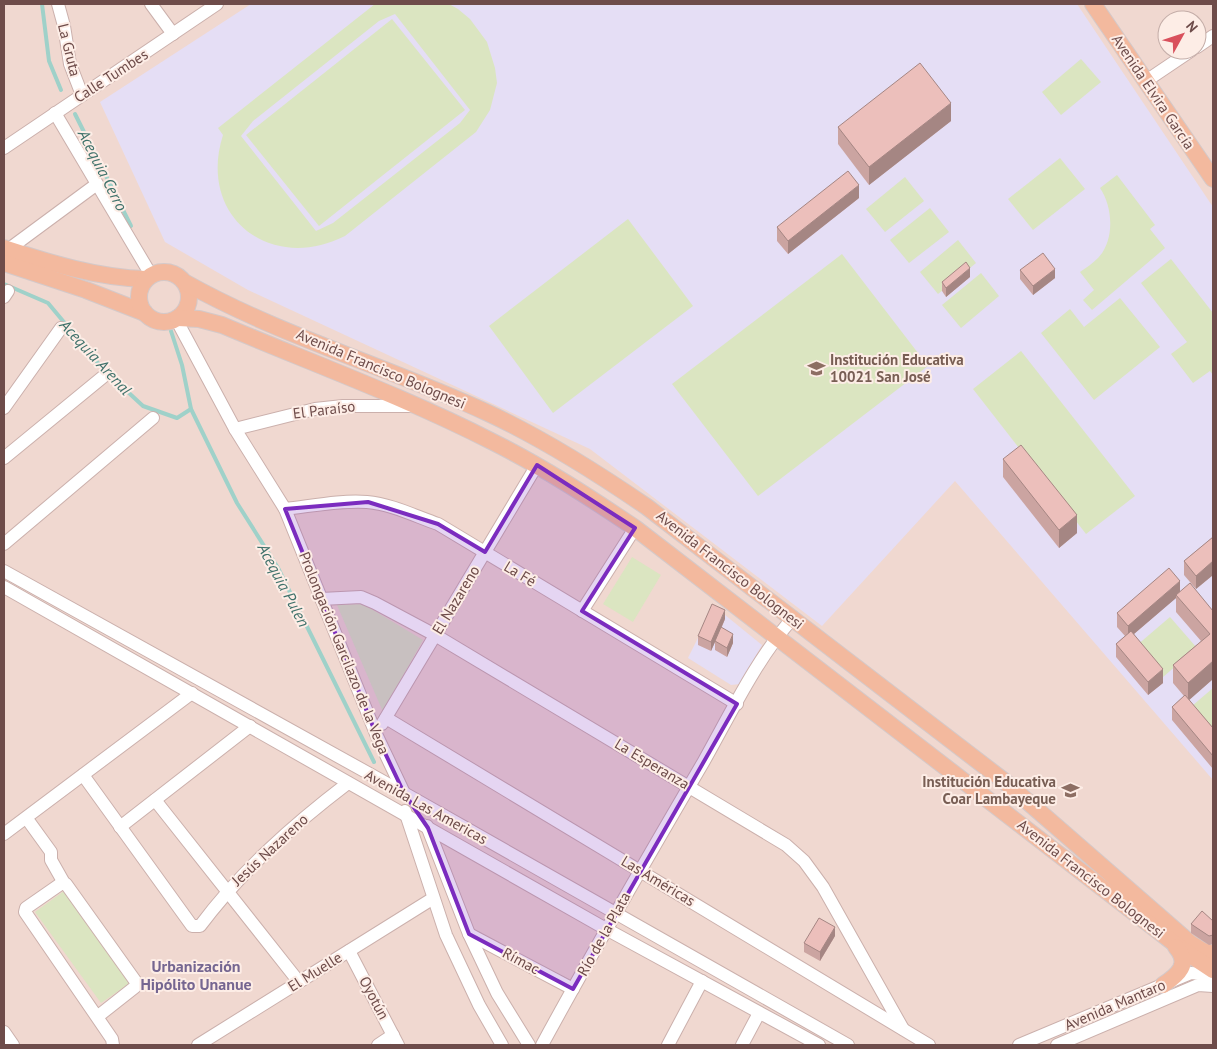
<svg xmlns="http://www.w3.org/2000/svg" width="1217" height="1049" font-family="'PT Sans',sans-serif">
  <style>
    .residential { fill: #f0d8d0; fill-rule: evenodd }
    .education { fill: #e5def5 }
    .green { fill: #dbe5c1; fill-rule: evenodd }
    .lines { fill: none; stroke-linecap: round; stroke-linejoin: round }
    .stream { stroke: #9fd1c9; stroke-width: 4 }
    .minor-casing { stroke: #cbb0ac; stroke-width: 14 }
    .major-casing { stroke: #d4c9c9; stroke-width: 18 }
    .minor { stroke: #fff; stroke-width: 12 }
    .major { stroke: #f3b99e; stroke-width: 16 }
    .wall { fill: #cba4a1 }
    .shaded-wall { fill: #a58683 }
    .building { fill: #ecbfbb; stroke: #a58683 }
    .marked { fill: #7b2cbf; fill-opacity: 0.2; stroke: #7b2cbf; stroke-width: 4; stroke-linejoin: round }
    .labels { text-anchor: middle; stroke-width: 4; stroke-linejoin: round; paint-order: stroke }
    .street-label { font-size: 15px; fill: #6e4c4a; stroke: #fdede6 }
    .education-label { font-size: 15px; font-weight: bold; fill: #785e54; stroke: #fdede6; text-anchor: start }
    .water-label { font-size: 16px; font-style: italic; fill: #40726b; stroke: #fdede6 }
    .neighbourhood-label { font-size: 16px; font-weight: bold; fill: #756691; stroke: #fdede6 }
  </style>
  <rect width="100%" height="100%" fill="#f9e8e1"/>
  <path class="residential" d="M4,4H1213V1045H4ZM1167,20H1197V50H1167Z"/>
  <g class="education">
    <path d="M251,4H1077L1213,207V780L955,481L822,626L590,449L248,290L165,242L100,102Z"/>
    <path d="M714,606L762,645L740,684L731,685L688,658Z"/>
  </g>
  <g class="green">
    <path d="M375,4H449L458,9L470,19L487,42L495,68L497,83L490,110L476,132L345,236C270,274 197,216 223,135L218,128ZM395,14L470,110L460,123L333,223L316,231L241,136L253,121L379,21Z"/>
    <path d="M392,19L465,110L319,226L246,135Z"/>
    <path d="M1081,59L1101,82L1061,115L1042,92Z"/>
    <path d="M1060,158L1085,189L1033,230L1008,199Z"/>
    <path d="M1117,175L1155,225L1150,229L1165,248L1092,310L1083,300L1094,290L1080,272C1086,268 1093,263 1098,258C1115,240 1113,207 1100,188Z"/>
    <path d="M905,177L924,201L885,232L866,209Z"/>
    <path d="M930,208L949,232L909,263L890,240Z"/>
    <path d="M628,219L693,306L553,413L489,326Z"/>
    <path d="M958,240L976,263L938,294L920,272Z"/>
    <path d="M842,254L928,366L758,496L672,384Z"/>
    <path d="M1171,259L1213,313V375L1210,371L1193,383L1171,354L1187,342L1141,283Z"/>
    <path d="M981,273L999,296L961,328L942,305Z"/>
    <path d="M1120,298L1160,347L1094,400L1041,333L1070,309L1084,327Z"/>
    <path d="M1021,351L1135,496L1086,534L973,389Z"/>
    <path d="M632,557L661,575L633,622L603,604Z"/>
    <path d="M363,604L423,640L383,712L337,605Z"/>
    <path d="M1170,617L1197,648L1163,677L1136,646Z"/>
    <path d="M1213,688V731L1192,706Z"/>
    <path d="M64,891L130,983L101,1003L35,912Z"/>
  </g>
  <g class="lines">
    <g class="stream">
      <path d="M42,4L49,61L61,90"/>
      <path d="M75,114L131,226"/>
      <path d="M4,284L48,303L103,369L143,406L177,418L191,409"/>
      <path d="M171,331L182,365L191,409L237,503L278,568L374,762"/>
    </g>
    <defs>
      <g id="minor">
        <path d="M58,4L64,26L70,64L82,95"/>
        <path d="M151,4L173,34"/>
        <path d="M1197,47L1213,36"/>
        <path d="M1146,81L1192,50"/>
        <path d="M55,113L151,275"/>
        <path d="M4,148L217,4"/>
        <path d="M9,249L97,184"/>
        <path d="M4,297L8,291"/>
        <path d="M176,319L235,429L285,509L376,734L405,795"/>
        <path d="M4,408L61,328"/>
        <path d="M235,429L315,409L343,406H412"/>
        <path d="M4,458L104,376"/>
        <path d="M285,509C312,506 340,500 367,502C391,504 415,516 438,524L737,704"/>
        <path d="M4,544L153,418"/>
        <path d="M4,571L404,793L848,1045"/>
        <path d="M4,587L606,929L819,1045"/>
        <path d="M321,599L361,597L375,603L435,635L786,845L804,861L823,887L903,1029"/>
        <path d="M582,611L635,528"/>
        <path d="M386,718L929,1045"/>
        <path d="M382,724L537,465"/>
        <path d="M83,775L192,926H200C242,870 293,825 348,783"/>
        <path d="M155,800L299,982"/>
        <path d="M405,811L446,935L479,1005L502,1045"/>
        <path d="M30,823L51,852V860L64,883"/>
        <path d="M427,826L469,934L497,993L529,1045"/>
        <path d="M120,827L250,726"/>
        <path d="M4,834L192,693"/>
        <path d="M469,934L573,989"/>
        <path d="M349,951L398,1045"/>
        <path d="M97,1017L135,987L136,982L66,884L62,883L26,908L25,912L112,1039L113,1045"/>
        <path d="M4,1032L13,1045"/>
        <path d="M198,1045L432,899"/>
        <path d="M378,1045L393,1035"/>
        <path d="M542,1045C594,949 649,855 704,761C731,713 756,660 792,619"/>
        <path d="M668,1045L702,981"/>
        <path d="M742,1045L759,1013"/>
        <path d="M1019,1045L1191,973L1213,975"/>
        <path d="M1057,1045L1198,985L1213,986"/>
      </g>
      <g id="major">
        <path d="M1093,4L1213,179"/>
        <path d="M4,248C50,263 98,278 146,279"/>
        <path d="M4,263L86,290L145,313"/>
        <circle cx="164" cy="297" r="25"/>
        <path d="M186,283C281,336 388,367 488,413C544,439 596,472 647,507L1004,781L1190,943L1203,951L1213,954"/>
        <path d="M178,318L199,319L222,325C312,363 405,397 493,442C543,467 589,497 635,528L1183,950L1213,970"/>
        <path d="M1163,985C1178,975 1191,964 1176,947"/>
      </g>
    </defs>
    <use href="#minor" class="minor-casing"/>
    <use href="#major" class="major-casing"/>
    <use href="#minor" class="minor"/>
    <use href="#major" class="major"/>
  </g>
  <g class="wall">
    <path d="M951,121L869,185L838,144V127Z"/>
    <path d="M859,198L788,254L777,241V227Z"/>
    <path d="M1020,270L1055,278L1033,295L1020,279Z"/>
    <path d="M970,277L946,297L942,291V282Z"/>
    <path d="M1003,459L1077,533L1059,548L1003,477Z"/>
    <path d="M1213,537V575L1196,589L1184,575V561Z"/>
    <path d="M1180,591L1213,611V679L1189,700L1213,728V769L1172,720V707L1184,696L1173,683V665L1201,641L1176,612V598L1134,634L1163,683L1148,695L1116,657V644L1125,636L1117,627V613Z"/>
    <path d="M725,619L721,629L733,643L727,657L715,650V642L711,651L698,645V636Z"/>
    <path d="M1213,921V944L1209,945L1191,933V924Z"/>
    <path d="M835,936L820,961L804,952V943Z"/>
  </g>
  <g class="shaded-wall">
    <path d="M951,103V121L869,185V167Z"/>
    <path d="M859,185V198L788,254V241Z"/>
    <path d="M970,268V277L946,297V288Z"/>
    <path d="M1055,269V278L1033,295V286Z"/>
    <path d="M1077,515V533L1059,548V530Z"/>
    <path d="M1213,561V575L1196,589V576Z"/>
    <path d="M1180,581V595H1176V598L1128,639V626Z"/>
    <path d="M725,610V619L711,651V642Z"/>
    <path d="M733,634V643L727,657V648Z"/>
    <path d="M1213,661V679L1188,701V683Z"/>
    <path d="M1163,669V683L1148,695V682Z"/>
    <path d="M835,927V936L820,961V952Z"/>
  </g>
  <g class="building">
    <path d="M920,63L951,103L869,167L838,127Z"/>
    <path d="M848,171L859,185L788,241L777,227Z"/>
    <path d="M1043,253L1055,269L1033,286L1020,270Z"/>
    <path d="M966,262L970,268L946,288L942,282Z"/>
    <path d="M1021,445L1077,515L1059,530L1003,459Z"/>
    <path d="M1213,537V561L1196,576L1184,561Z"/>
    <path d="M1169,568L1180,581L1128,626L1117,613Z"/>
    <path d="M1190,583L1213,611V661L1188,683L1173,665L1210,634L1176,595Z"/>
    <path d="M712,604L725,610L711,642L698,636Z"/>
    <path d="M721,627L733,634L727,648L715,641Z"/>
    <path d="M1131,631L1163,669L1148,682L1116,644Z"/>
    <path d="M1185,695L1213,728V756L1172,707Z"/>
    <path d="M1202,911L1213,921V935L1209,936L1191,924Z"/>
    <path d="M819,918L835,927L820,952L804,943Z"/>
  </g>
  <path class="marked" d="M537,465L635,528L582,611L737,704L573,989L469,934L428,828L404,793L376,734L285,509L368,502L438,524L485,552Z"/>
  <defs>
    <symbol id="school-bare" viewBox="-9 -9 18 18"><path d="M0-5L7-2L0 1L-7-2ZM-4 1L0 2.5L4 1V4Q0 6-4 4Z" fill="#8d6e63" stroke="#fdede6" stroke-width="2.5" paint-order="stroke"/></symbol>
  </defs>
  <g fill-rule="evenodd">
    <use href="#school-bare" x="804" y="356" width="25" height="25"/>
    <use href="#school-bare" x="1058" y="778" width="25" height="25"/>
  </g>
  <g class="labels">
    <g class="street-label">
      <text transform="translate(69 50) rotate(76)" y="5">La Gruta</text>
      <text transform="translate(111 76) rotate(-33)" y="5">Calle Tumbes</text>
      <text transform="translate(1153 92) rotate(56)" y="5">Avenida Elvira García</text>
      <text transform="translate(381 369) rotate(23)" y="5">Avenida Francisco Bolognesi</text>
      <text transform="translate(324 410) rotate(-7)" y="5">El Paraíso</text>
      <text transform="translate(730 570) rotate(38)" y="5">Avenida Francisco Bolognesi</text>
      <text transform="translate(520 574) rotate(31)" y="5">La Fé</text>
      <text transform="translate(456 600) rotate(-59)" y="5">El Nazareno</text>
      <text transform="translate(344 653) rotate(68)" y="5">Prolongación Garcilazo de la Vega</text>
      <text transform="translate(652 764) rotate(31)" y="5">La Esperanza</text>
      <text transform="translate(426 807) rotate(29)" y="5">Avenida Las Americas</text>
      <text transform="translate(270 850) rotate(-43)" y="5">Jesús Nazareno</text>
      <text transform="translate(1091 879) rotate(38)" y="5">Avenida Francisco Bolognesi</text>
      <text transform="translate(658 881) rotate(31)" y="5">Las Américas</text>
      <text transform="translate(604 934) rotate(-61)" y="5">Río de la Plata</text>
      <text transform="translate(521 961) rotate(28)" y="5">Rímac</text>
      <text transform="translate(315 972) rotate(-32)" y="5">El Muelle</text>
      <text transform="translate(374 998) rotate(62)" y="5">Oyotún</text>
      <text transform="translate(1115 1005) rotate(-23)" y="5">Avenida Mantaro</text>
    </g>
    <g class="education-label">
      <text x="830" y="365">Institución Educativa<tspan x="830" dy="17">10021 San José</tspan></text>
      <text x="1056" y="787" text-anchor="end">Institución Educativa<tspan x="1056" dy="17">Coar Lambayeque</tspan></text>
    </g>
    <g class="water-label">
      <text transform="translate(103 170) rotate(63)" y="6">Acequia Cerro</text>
      <text transform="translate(96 357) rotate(47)" y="6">Acequia Arenal</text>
      <text transform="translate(284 585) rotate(62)" y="6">Acequia Pulen</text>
    </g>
    <g class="neighbourhood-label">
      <text x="196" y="972">Urbanización<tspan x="196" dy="18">Hipólito Unanue</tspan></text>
    </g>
  </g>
  <rect width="1217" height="1049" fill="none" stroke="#6e4c4a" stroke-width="10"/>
  <g transform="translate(1182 35) rotate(50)"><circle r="24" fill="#fdede6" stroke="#c4ada8"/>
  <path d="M0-4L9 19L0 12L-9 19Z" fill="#d9505c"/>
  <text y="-8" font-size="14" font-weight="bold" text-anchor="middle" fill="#6e4c4a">N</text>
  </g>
</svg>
